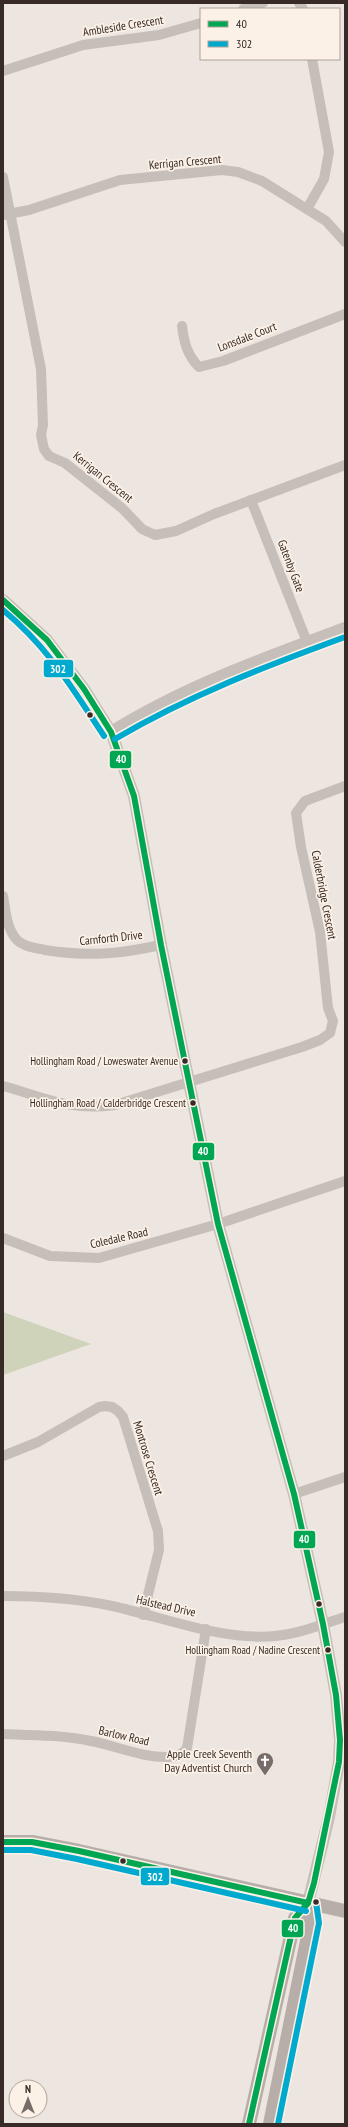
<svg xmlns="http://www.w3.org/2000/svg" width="348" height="2127" font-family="'PT Sans Narrow',sans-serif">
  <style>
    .green { fill: #cfd3b9 }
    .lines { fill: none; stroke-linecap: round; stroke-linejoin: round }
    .minor { stroke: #c6beb9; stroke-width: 10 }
    .tertiary { stroke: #c6beb9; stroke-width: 12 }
    .secondary { stroke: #b7aea9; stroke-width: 14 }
    .bus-1-casing { stroke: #fbf1e7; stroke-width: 9 }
    .bus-2-casing { stroke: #fbf1e7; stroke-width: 9 }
    .bus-1 { stroke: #00a651; stroke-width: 6 }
    .bus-2 { stroke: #00a9ce; stroke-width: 6 }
    .bus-dot { fill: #382b27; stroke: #fbf1e7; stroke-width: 1.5 }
    .labels { text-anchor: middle; stroke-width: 3.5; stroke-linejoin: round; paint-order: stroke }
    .bus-label { font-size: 11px; fill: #382b27; stroke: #fbf1e7; text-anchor: end }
    .street-label { font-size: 12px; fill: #382b27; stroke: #fbf1e7 }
    .poi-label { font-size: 12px; fill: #382b27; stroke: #fbf1e7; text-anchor: end }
    .line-badge { stroke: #fbf1e7; stroke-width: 1.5 }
    .badge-label { font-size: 11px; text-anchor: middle; font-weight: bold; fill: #fff }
  </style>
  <rect width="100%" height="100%" fill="#ede6e0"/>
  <path class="green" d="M3,1312L91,1344L3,1375Z"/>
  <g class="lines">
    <g class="minor">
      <path d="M299,3L303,9"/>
      <path d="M243,9L263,3"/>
      <path d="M3,71L83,45L159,35L201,23"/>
      <path d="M3,177L41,369L43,425L41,435L44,449L49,456L65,463L123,509L142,529L155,535L176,531L214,514L345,465"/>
      <path d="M307,209L324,179L329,152L312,59"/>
      <path d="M3,215L29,210L120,180L222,170L238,172L262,181L326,221L345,242"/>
      <path d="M182,326C184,342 187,355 199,367L223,361L345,314"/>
      <path d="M251,500L307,642"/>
      <path d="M3,896C6,911 6,928 17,940C24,947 36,948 45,950C89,957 119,954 161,945"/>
      <path d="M3,1086C47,1098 67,1111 115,1105L302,1047L320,1040L330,1033L333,1021L328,1008L320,932L301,847L296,813L305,801L345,786"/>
      <path d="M3,1238L50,1256L99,1258L218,1224L345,1181"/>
      <path d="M3,1456L38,1442L99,1407L105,1406L112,1407L118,1411L123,1417L158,1531L159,1550L143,1615"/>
      <path d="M294,1494L345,1477"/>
      <path d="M3,1596C40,1596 75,1598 112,1606C163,1617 222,1641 275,1636C299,1634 322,1624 345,1617"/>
      <path d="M3,1734C32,1735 62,1735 91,1741C117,1746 143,1758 169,1757C177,1757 183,1754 187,1748L206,1629"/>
    </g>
    <g class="tertiary">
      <path d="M3,600L47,640L84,689L111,732L134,796L161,945L218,1224L294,1494L323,1624L336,1695L340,1740L339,1762L329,1817L308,1903"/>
      <path d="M111,732C185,686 264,658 345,628"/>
    </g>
    <g class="secondary">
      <path d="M3,1842H32L79,1851L345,1911"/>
      <path d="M249,2124L295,1918L308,1903"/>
      <path d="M270,2124L311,1921L308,1903"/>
    </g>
    <defs>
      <g id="bus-1">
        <path d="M3,600L47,640L84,689L111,732L134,796L161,945L218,1224L294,1494L323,1624L336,1695L340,1740L339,1762L314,1883L308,1903L295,1918L249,2124"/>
        <path d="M3,1842H32L79,1851L308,1903"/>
      </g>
      <g id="bus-2">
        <path d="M3,610C49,648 72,688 104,736"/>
        <path d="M115,739C188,696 266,666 345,637"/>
        <path d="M3,1850H31L77,1859L306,1911"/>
        <path d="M278,2124L319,1923L316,1902"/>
      </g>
    </defs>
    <use href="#bus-1" class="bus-1-casing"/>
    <use href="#bus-2" class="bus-2-casing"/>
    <use href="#bus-1" class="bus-1"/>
    <use href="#bus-2" class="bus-2"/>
  </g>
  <defs>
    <symbol id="church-pin" viewBox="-11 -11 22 30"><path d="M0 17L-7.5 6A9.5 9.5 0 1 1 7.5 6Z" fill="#776c68" stroke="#fbf1e7"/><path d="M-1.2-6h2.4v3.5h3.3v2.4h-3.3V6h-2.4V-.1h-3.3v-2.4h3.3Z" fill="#fff"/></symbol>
  </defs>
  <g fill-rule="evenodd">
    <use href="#church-pin" x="255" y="1751" width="20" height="27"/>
  </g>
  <g class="bus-dot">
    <circle cx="90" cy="715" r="3.5"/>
    <circle cx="185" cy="1061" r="3.5"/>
    <circle cx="193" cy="1103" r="3.5"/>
    <circle cx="319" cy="1604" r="3.5"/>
    <circle cx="328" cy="1650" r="3.5"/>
    <circle cx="123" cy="1861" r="3.5"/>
    <circle cx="316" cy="1902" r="3.5"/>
  </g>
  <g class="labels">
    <g class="bus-label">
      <text x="178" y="1065">Hollingham Road / Loweswater Avenue</text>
      <text x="186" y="1107">Hollingham Road / Calderbridge Crescent</text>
      <text x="320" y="1654">Hollingham Road / Nadine Crescent</text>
    </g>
    <g class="street-label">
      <text transform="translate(123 26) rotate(-9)" y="4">Ambleside Crescent</text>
      <text transform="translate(185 162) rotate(-5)" y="4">Kerrigan Crescent</text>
      <text transform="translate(247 337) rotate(-21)" y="4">Lonsdale Court</text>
      <text transform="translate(103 477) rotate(39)" y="4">Kerrigan Crescent</text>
      <text transform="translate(291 566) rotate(69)" y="4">Gatenby Gate</text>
      <text transform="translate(324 895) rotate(79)" y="4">Calderbridge Crescent</text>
      <text transform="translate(111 938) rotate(-6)" y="4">Carnforth Drive</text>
      <text transform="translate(119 1238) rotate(-13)" y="4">Coledale Road</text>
      <text transform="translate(148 1458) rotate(73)" y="4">Montrose Crescent</text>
      <text transform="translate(166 1606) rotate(13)" y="4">Halstead Drive</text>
      <text transform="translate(124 1736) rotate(13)" y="4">Barlow Road</text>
    </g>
    <g class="poi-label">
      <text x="252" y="1758">Apple Creek Seventh<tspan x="252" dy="14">Day Adventist Church</tspan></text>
    </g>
  </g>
  <g class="line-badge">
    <rect x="43" y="659" width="31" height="19" rx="4" fill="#00a9ce"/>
    <rect x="109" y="750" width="23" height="19" rx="4" fill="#00a651"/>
    <rect x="192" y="1142" width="23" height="19" rx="4" fill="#00a651"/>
    <rect x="293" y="1530" width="23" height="19" rx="4" fill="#00a651"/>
    <rect x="140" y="1867" width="30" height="19" rx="4" fill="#00a9ce"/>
    <rect x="281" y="1919" width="23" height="19" rx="4" fill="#00a651"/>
  </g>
  <g class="badge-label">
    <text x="58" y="673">302</text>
    <text x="121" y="763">40</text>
    <text x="203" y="1155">40</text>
    <text x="304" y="1543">40</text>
    <text x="155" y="1881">302</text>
    <text x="293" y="1932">40</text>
  </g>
  <rect width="348" height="2127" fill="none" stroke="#382b27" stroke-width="8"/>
  <rect x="200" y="8" width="140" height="52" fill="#fbf1e7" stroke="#ada29a"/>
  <rect x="208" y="21" width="20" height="6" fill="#00a651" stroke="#ada29a"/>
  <text x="236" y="28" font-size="12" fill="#382b27">40</text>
  <rect x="208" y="41" width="20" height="6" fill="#00a9ce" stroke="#ada29a"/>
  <text x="236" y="48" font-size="12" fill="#382b27">302</text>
  <g transform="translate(28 2099)"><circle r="19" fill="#fbf1e7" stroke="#ada29a"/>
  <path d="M0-3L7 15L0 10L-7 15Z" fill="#776c68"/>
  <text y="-6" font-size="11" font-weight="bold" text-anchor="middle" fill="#382b27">N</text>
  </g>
</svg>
